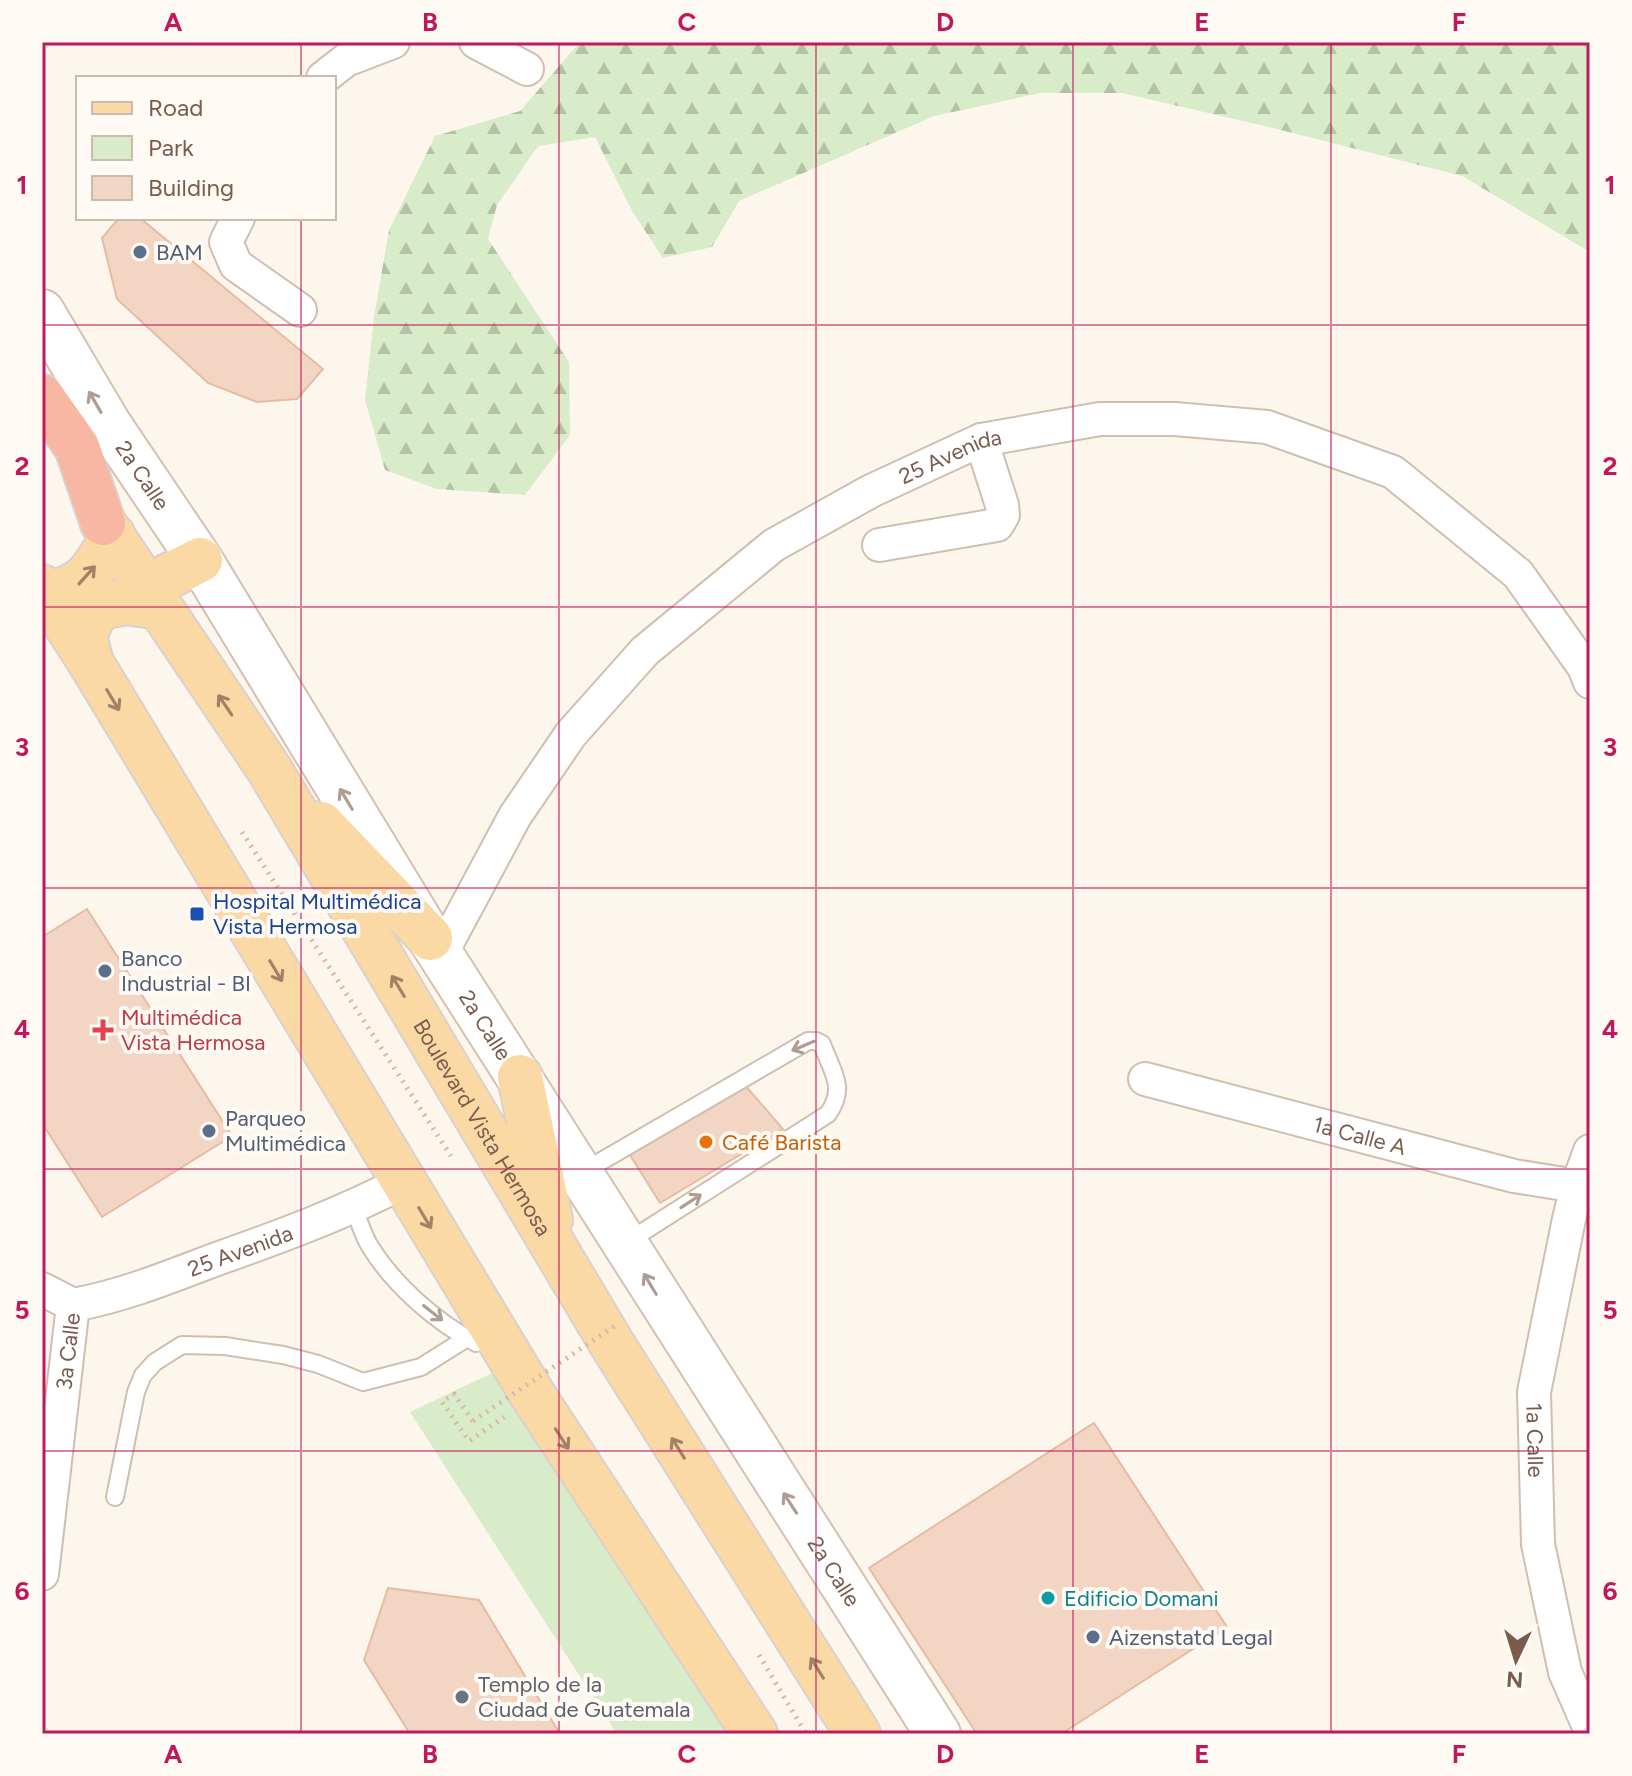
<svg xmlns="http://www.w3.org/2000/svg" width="1632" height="1776" font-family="Figtree,sans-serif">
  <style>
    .green { fill: #d8ecc9 }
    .forest { fill: url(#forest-firs) }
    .building { fill: #f3d5c3; stroke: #e6bba3; stroke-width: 2 }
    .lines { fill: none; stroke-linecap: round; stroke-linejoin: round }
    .lane-casing { stroke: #d1beb0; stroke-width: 20 }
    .street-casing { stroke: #d1beb0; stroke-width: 36 }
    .secondary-casing { stroke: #d6c0b0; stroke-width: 48 }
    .primary-casing { stroke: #dad1cd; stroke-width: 48 }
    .highway-casing { stroke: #dad1cd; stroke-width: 48 }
    .path { stroke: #d9b8a5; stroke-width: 5; stroke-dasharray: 2 6; stroke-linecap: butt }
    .lane { stroke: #fff; stroke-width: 16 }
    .street { stroke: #fff; stroke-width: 32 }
    .secondary { stroke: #fff; stroke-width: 44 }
    .primary { stroke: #fbd9a5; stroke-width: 44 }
    .highway { stroke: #f7b7a3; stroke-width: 44 }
    .path-bridge { stroke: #d9b8a5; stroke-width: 5; stroke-dasharray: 2 6; stroke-linecap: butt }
    .oneway { stroke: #af9d94 }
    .oneway2 { stroke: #a18267 }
    .grid { fill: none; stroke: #c2185b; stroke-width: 2; stroke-opacity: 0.55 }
    .service-dot { fill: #5c6f8a; stroke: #fffaf3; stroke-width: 3 }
    .transit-dot { fill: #1a4fb4; stroke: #fffaf3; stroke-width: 3 }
    .health-dot { fill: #e0444e; stroke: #fffaf3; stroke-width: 3 }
    .food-dot { fill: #e8710a; stroke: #fffaf3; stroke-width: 3 }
    .culture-dot { fill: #0f9aa8; stroke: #fffaf3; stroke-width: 3 }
    .worship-dot { fill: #6b7280; stroke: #fffaf3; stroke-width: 3 }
    .labels { text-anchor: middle; stroke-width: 8; stroke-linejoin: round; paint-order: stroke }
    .service-label { font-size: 22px; fill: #4e5e75; stroke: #fffaf3; text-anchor: start }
    .street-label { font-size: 22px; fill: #7a5c4d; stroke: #fffaf3 }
    .transit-label { font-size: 22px; fill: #164399; stroke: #fffaf3; text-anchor: start }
    .health-label { font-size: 22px; fill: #be3a42; stroke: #fffaf3; text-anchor: start }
    .food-label { font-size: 22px; fill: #c56008; stroke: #fffaf3; text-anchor: start }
    .culture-label { font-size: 22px; fill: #0d838f; stroke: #fffaf3; text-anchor: start }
    .worship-label { font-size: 22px; fill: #5b616d; stroke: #fffaf3; text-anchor: start }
    .neatline { fill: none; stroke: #c2185b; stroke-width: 3 }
    .grid-label { font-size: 26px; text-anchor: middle; font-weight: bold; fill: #c2185b }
  </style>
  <defs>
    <pattern id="forest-firs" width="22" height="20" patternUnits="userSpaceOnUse" patternTransform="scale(2)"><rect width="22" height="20" fill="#d8ecc9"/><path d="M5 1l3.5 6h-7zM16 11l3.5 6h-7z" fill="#b4c2a5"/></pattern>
  </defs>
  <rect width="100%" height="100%" fill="#fdf6ec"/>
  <path class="green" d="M513,1363L755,1734H617L410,1412Z"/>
  <path class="forest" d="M580,42H1590V252L1462,176L1277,129L1122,93H1041L934,116L739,201L712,247L663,258L632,211L595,137L538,146L497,205L488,239L569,362L570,435L525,495L437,489L385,470L365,400L374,317L389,230L435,136L520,111Z"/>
  <g class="building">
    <path d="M119,218H140L323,369L297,399L257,402L208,383L117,299L102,238Z"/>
    <path d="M87,909L232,1136L102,1217L42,1123V937Z"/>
    <path d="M743,1083L783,1129L660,1203L630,1155Z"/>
    <path d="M1094,1423L1227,1627L1061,1734H977L869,1568Z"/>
    <path d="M388,1588L479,1600L560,1734H410L364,1660Z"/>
  </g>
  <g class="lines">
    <defs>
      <g id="lane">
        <path d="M581,1173L808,1041H816L822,1044C832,1072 847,1087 828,1114L627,1242"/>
        <path d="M354,1208C359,1221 363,1236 371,1248C395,1286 436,1322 476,1343"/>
        <path d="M115,1497L136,1392L143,1375L155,1362L182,1345L225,1346L283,1355L318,1364L363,1382L421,1367L467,1338"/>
      </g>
      <g id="street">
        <path d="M476,42L527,69"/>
        <path d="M323,78L346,60L393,42"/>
        <path d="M238,218L226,242L236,265L300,310"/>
        <path d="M879,545L997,525L1003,515L1002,505L981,440"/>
        <path id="s1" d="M441,954L515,816L571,734L645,651L774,545L871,491L981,440L1100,419H1175L1267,427L1393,472L1518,574L1584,667L1590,682"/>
        <path id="s2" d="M1145,1079L1514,1176L1577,1186"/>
        <path id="s3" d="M1590,1151L1577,1186L1569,1219L1534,1392L1538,1544L1565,1672L1590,1729"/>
        <path d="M42,1289L73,1305"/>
        <path id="s4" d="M73,1305C122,1296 167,1278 214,1260C279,1237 342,1214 403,1182"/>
        <path id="s5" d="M42,1574L73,1305"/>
      </g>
      <g id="secondary">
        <path id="s6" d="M42,312L109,425L200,560L430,938L938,1734"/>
      </g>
      <g id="primary">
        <path id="s7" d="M103,523L269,769L612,1344L858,1734"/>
        <path d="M42,587L91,663L534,1397L755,1734"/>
        <path d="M147,587L200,560"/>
        <path d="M47,594C87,587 94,569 113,536"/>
        <path d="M91,663L84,636L95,611C120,599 133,602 159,607"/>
        <path d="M321,824L430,938"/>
        <path d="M520,1077L550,1220"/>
      </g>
      <path id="highway" d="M42,397L77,447L103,523"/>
    </defs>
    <use href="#lane" class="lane-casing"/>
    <use href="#street" class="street-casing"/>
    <use href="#secondary" class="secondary-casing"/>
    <use href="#primary" class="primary-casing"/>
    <use href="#highway" class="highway-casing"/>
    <g class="path">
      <path d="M242,832L451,1156"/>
      <path d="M473,1421L454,1394L442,1402L469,1441L504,1417"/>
      <path d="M759,1655L806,1734"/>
    </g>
    <use href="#lane" class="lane"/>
    <use href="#street" class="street"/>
    <use href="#secondary" class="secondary"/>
    <use href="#primary" class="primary"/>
    <use href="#highway" class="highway"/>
    <path class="path-bridge" d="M473,1421L619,1323"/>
  </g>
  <defs><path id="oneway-shaft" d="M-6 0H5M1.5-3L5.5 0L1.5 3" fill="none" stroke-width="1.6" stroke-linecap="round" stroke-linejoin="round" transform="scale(2)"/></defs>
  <g class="oneway">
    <use href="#oneway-shaft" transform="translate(95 402) rotate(-120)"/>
    <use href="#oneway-shaft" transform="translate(346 799) rotate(-121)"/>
    <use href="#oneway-shaft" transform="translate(803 1046) rotate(157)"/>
    <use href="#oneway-shaft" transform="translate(691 1201) rotate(-33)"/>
    <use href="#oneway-shaft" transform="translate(650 1284) rotate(-121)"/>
    <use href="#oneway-shaft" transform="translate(433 1313) rotate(38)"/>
    <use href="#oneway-shaft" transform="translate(790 1503) rotate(-123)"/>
  </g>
  <g class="oneway2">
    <use href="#oneway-shaft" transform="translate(87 575) rotate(-48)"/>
    <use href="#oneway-shaft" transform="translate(113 700) rotate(59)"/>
    <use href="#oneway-shaft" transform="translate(225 705) rotate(-124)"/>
    <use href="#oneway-shaft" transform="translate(276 971) rotate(59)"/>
    <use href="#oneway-shaft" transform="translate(398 986) rotate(-121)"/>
    <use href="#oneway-shaft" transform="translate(425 1218) rotate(59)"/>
    <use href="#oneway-shaft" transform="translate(562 1439) rotate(57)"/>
    <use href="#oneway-shaft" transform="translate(678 1448) rotate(-122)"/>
    <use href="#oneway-shaft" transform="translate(817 1668) rotate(-122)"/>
  </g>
  <path class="grid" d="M301,42V78M559,42V1734M816,42V1734M1073,42V1734M1331,42V1734M301,218V1734M42,325H1590M42,607H1590M42,888H1590M42,1169H1590M42,1451H1590"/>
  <g class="service-dot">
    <circle cx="140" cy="252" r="8"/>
    <circle cx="105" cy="971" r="8"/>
    <circle cx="209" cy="1131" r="8"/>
    <circle cx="1093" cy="1637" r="8"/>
  </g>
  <rect class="transit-dot" x="189" y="906" width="16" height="16" rx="4"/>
  <path class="health-dot" d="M99 1018h8v8h8v8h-8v8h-8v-8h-8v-8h8z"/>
  <circle class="food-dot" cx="706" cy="1142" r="8"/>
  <circle class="culture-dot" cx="1048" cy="1598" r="8"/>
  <circle class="worship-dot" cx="462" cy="1697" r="8"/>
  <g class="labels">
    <g class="service-label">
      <text x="156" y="260">BAM</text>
      <text x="121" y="966">Banco<tspan x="121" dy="25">Industrial - BI</tspan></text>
      <text x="225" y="1126">Parqueo<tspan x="225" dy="25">Multimédica</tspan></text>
      <text x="1109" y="1645">Aizenstatd Legal</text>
    </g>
    <g class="street-label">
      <text dy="8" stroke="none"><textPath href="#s1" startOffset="732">25 Avenida</textPath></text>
      <text dy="8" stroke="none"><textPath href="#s6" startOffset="192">2a Calle</textPath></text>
      <text dy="8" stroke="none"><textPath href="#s6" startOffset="840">2a Calle</textPath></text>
      <text dy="8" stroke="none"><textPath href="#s7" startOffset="714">Boulevard Vista Hermosa</textPath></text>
      <text dy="8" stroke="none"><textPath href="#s2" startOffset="222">1a Calle A</textPath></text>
      <text dy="8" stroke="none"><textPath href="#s4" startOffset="176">25 Avenida</textPath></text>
      <text dy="8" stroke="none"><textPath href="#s5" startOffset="224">3a Calle</textPath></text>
      <text dy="8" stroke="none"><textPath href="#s3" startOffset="296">1a Calle</textPath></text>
      <text dy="8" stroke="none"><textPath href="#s6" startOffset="1488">2a Calle</textPath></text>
    </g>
    <g class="transit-label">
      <text x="213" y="909">Hospital Multimédica<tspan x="213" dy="25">Vista Hermosa</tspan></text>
    </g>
    <g class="health-label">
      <text x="121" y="1025">Multimédica<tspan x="121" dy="25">Vista Hermosa</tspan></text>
    </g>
    <g class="food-label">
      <text x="722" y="1150">Café Barista</text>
    </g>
    <g class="culture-label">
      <text x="1064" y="1606">Edificio Domani</text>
    </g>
    <g class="worship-label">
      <text x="478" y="1692">Templo de la<tspan x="478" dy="25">Ciudad de Guatemala</tspan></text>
    </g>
  </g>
  <rect width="1632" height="1776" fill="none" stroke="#fffaf3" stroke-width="88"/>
  <rect x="76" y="76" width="260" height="144" fill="#fffaf3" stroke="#cabbb1" stroke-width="2"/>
  <rect x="92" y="102" width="40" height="12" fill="#fbd9a5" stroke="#cabbb1" stroke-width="2"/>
  <text x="148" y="116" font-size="24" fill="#7a5c4d">Road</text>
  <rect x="92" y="136" width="40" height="24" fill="#d8ecc9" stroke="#cabbb1" stroke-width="2"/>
  <text x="148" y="156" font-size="24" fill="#7a5c4d">Park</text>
  <rect x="92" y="176" width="40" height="24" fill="#f3d5c3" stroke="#cabbb1" stroke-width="2"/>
  <text x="148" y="196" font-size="24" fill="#7a5c4d">Building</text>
  <g transform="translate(1516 1660) rotate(184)" stroke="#fffaf3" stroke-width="6" paint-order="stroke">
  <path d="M0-6L14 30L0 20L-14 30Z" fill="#7a5c4d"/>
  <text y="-12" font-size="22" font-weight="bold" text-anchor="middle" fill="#7a5c4d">N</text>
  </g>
  <rect x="44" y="44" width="1544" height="1688" class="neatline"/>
  <g class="grid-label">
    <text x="173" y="31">A</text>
    <text x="430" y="31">B</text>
    <text x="687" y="31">C</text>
    <text x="945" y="31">D</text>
    <text x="1202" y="31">E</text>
    <text x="1459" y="31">F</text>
    <text x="22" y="194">1</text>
    <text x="1610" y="194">1</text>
    <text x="22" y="475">2</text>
    <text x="1610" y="475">2</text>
    <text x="22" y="756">3</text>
    <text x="1610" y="756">3</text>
    <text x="22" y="1038">4</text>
    <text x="1610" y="1038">4</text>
    <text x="22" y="1319">5</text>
    <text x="1610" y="1319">5</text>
    <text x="22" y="1600">6</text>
    <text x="1610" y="1600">6</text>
    <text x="173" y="1763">A</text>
    <text x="430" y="1763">B</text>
    <text x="687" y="1763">C</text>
    <text x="945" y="1763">D</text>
    <text x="1202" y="1763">E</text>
    <text x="1459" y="1763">F</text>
  </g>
</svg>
